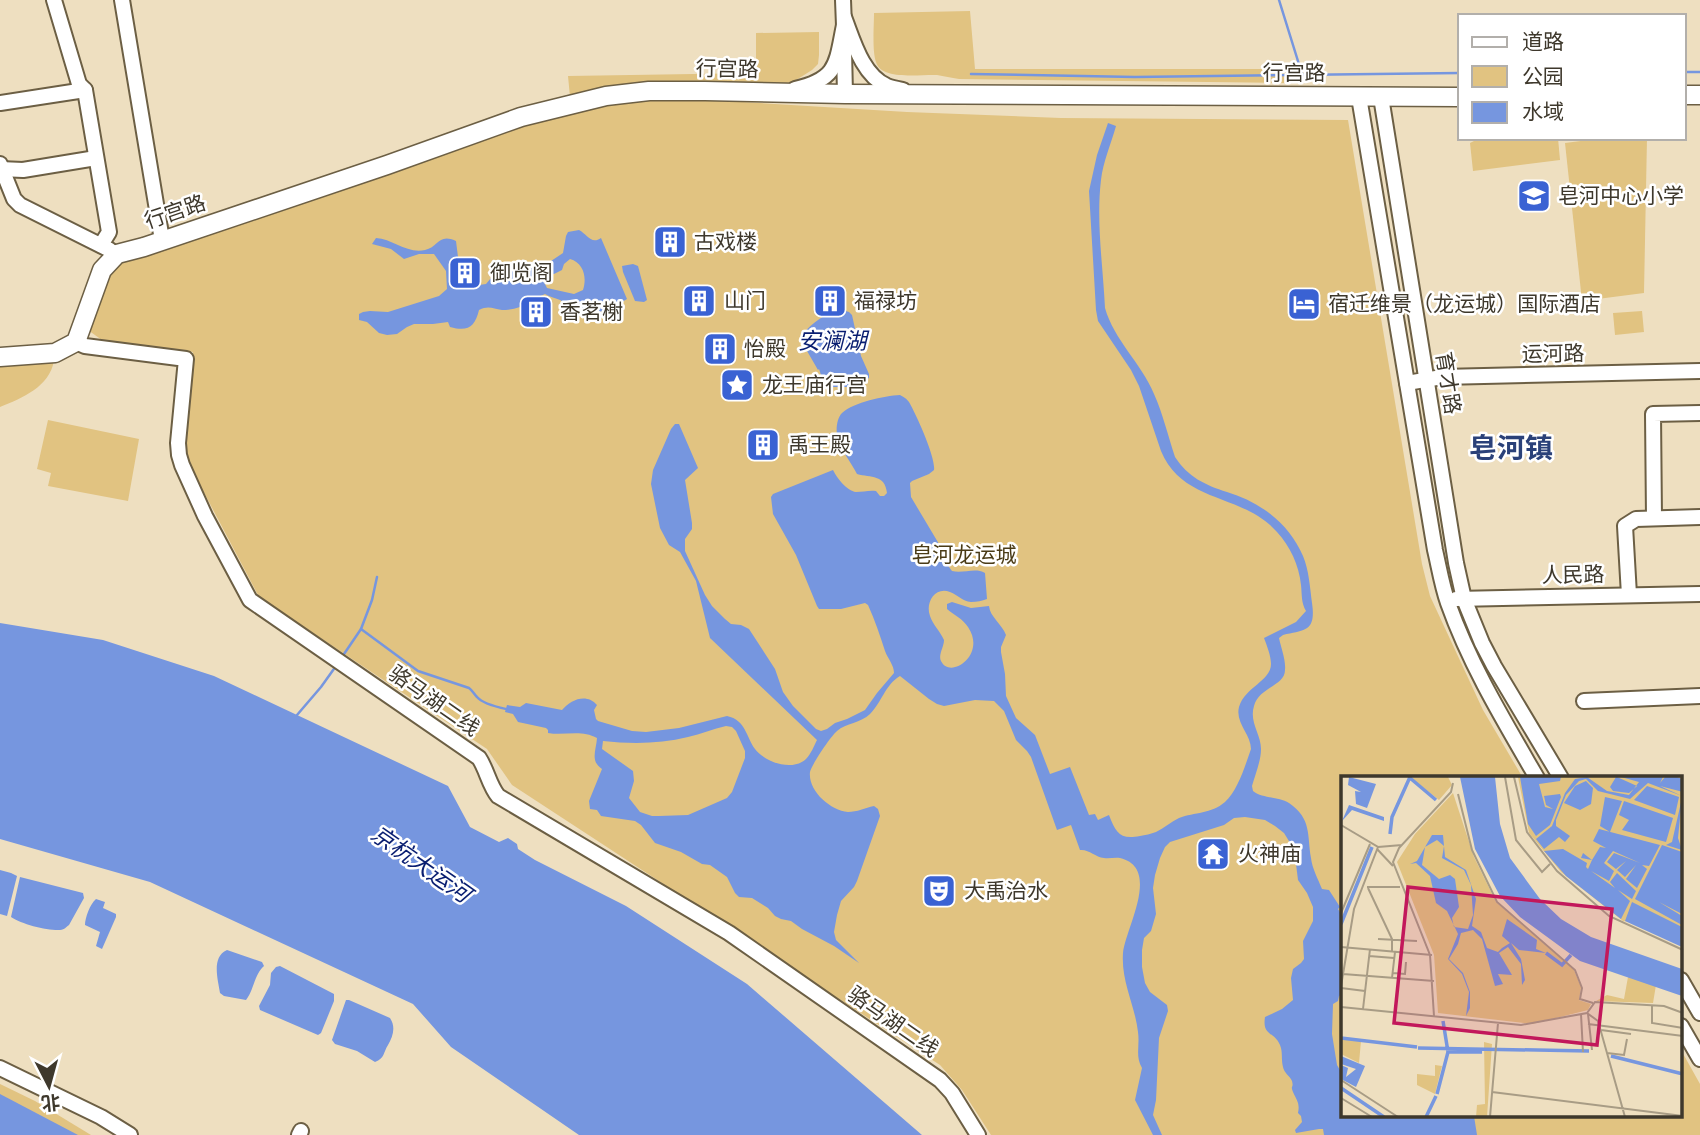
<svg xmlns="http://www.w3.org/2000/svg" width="1700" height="1135" font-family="Arial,'Noto Sans SC',sans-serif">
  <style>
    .green { fill: #e1c381 }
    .water { fill: #7696df; fill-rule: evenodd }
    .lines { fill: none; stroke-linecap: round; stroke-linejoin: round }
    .stream { stroke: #7696df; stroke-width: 2.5 }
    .minor-casing { stroke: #6c5f44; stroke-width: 18 }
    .major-casing { stroke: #6c5f44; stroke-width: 21 }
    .minor { stroke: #fff; stroke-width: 14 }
    .major { stroke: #fff; stroke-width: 18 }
    .labels { text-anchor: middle; stroke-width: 5; stroke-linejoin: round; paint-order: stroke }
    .street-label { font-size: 21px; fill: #3e382c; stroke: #fff }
    .poi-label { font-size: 21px; fill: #3e382c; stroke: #fff; text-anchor: start }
    .park-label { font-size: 21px; fill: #4a3b16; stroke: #fff }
    .water-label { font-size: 23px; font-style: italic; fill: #091e71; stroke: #fff }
    .district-label { font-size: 28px; font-weight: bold; fill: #2a4179; stroke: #fff }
    .inset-river { fill: none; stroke: #7696df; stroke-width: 3.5 }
    .inset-road { fill: none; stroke: #a89c85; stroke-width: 2 }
    .view { fill: #c2185b; fill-opacity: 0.15; stroke: #c2185b; stroke-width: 3.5 }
    .inset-edge { fill: none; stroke: #3e382c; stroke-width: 3.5 }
  </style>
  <rect width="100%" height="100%" fill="#eedfc0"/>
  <g class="green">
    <path d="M970,11L975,69H1284V83L959,79C951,78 944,76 937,75C922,74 881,81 876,62C872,51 874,26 874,13Z"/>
    <path d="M819,32V55L818,64L812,70L793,82L774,85L660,83L622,85L570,97L568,76L756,73V33Z"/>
    <path d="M633,100H709L907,112L1061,118L1348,120L1422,564L1430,596L1483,710L1523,778H1343V1116H1681V1050L1700,1084V1135H991L962,1090L940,1065L512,785L487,749L259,597L189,464C180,428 189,389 193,352L106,343L88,330L106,275L115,263L492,136L562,115Z"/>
    <path d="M1498,138H1558L1560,160L1473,171L1470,143L1476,140Z"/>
    <path d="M1604,138H1647L1644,293L1582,301L1565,143Z"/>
    <path d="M1642,311L1644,332L1615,335L1613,313Z"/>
    <path d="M54,360C50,387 22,398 0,407V363Z"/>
    <path d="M48,420L139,439L128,501L48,486L51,473L37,469Z"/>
    <path d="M0,1084L35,1101L91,1135H0Z"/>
  </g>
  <g class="water">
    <path d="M1108,123L1116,126C1111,144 1103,162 1101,180C1096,222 1103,266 1105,308C1114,340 1141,363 1154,394C1163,414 1168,436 1175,457C1188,477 1205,485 1227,492C1260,502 1289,523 1303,556C1309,570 1310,588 1312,603C1316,631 1306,630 1283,635L1279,638C1281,648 1286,660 1285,670C1285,686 1259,687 1254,706C1249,722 1261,734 1261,749C1261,761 1255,775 1252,786L1253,791C1263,799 1278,796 1289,803C1312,819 1307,835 1311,858C1312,868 1318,879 1322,889L1329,890L1340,907L1338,909L1343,917V994L1339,996L1338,1001L1333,1004L1332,1034L1337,1065L1343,1075V1116H1474L1477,1135H1324L1323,1129H1319L1296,1133L1295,1130L1302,1122L1301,1116L1298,1113C1300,1103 1297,1101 1293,1092C1290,1084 1294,1089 1292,1081C1290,1076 1284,1073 1283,1067C1281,1059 1283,1052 1280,1045C1274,1031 1262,1036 1265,1017L1282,1009L1293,1000L1291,978L1293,969L1301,963L1304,959L1303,941L1313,921V907L1307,893L1298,880L1295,856L1292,846L1284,833L1275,826L1265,820L1245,817L1234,818L1224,825L1170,842L1165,847L1160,858L1155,875L1153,888L1156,914L1151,931L1144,938L1142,950V967L1145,983L1150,992L1167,1005L1168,1011L1159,1038L1156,1100L1153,1115L1162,1135H1153L1135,1100L1142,1068C1135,1056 1140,1046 1138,1032C1135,1005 1121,982 1123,953C1125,929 1162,868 1120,858C1115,857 1109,859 1104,858C1095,857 1089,849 1080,850L1071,825L1057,830L1031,757L1027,751L1016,740L1004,711L994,701L975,700L944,706L937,704L929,699L900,676C885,685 882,702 870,714C861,723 846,723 837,731C831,736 812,764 810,772C808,791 830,810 848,812C857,812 865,808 874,806L878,809L880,816L857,881L854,887L841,901L837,915L834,932L836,940L859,963L834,946L802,929L791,921L781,919L775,916L768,908L752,898L739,897L735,893L727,877L710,865L702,864L681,852L655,843L641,825L635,821L601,816L597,810L590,809L589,801L602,769C590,761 596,751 597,738C581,729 565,736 548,733V730L546,728L518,722L513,714L505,712L507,705L520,707L526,703L562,710C571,699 587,693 597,705L594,710L596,719L598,721L632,731L646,732L679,728L727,716C746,720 746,737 755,749C765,762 792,772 806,759C811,754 814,746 817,740L710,638L696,581L680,552L669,545L660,528L651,484L653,470L671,429L675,424H679L698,468L685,480L692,523V529L685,539V551L705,595L712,606L725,619L731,624L741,625L749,629L775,669L783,692L793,706L816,729L821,731L827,729L835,723L847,719L865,710L877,693L894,673C894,665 888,659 885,651C880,636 875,620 868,605L865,603L841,609H819L817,606L796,555L773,514L771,497L773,494L833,470C837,478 847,491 856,492C863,492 869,490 876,491L880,496H884L887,493C885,474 871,478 857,474C851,462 839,448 837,435C836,428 837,418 842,413C854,402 884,396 900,395C905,398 906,398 909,402C916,414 936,458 934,470L929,474L912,481L910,483L911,497L939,544L949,567L952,571C963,574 975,567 985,573L987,599C982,601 977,602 971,602C962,601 958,595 950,592C935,586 925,603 930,616C933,625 940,631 944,640C944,647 938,655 941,661C950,680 987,655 968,627C963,619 954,615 947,609V604L952,602L971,608L989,606C990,617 1002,624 1006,635L1001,647V652L1005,674L1006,696L1016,718L1035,735L1050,774L1070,767L1089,815L1095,814L1098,820L1109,815C1116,833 1120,840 1140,836C1145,835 1151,834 1156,832C1164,828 1171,822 1179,818C1195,812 1211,814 1225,802C1238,790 1245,766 1251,749C1251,734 1235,723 1239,707C1245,687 1271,681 1271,664C1271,656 1267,646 1264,638L1296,622L1306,611C1301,603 1302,594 1301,585C1299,565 1290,546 1277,532C1243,493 1183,504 1161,451L1139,386L1131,370L1098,321L1096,310L1089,191L1097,155ZM726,726L732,727L736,731L745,751V758L732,792L727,798L688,815L659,816H652L640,812L629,798L634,781L633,771L602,749L603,741C631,744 660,744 688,737C701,734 713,729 726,726Z"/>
    <path d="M579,230C587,234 591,245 601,238L627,299C597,317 591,317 560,300C556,298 550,297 545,294L520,305V307C514,309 508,310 502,310C493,309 489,305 479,310C475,327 468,332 450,327L448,322L433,324H414L407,327L397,334L387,335L379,333L367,322L359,320V314L363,312L370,311L388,312L439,296L447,289L446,271L434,254H419L404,259L391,249L372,244L376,238C393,239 407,254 425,250C439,247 438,233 456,241L458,257L452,268L457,282L465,287L486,284L496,272L506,265L551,261L563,253L566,236L568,232ZM570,259C584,263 587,278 583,290L574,294L547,288L543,280L544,277L548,273L554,274L562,270L564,264Z"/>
    <path d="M633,264L638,266L647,300L644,302L635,301L623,272L622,266Z"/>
    <path d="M842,310L849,312L852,315L861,356L869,374V378L854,387H825L819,369L818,370L803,344L802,335C813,322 825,313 842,310Z"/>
    <path d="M0,623L103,640L214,676L448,786L470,827L499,842L508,838L517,844L518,849L535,860L626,906L747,984L922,1135H579L451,1047L413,1004L150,882L0,839Z"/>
    <path d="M0,870L11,873L17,876L7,916L0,914Z"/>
    <path d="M20,877L83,893L84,898L69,925C65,928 64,930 58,930C45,930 21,924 11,917Z"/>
    <path d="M96,899L105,902L103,908L116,914V917L102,949L96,946L100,932L85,925C85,918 90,904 96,899Z"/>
    <path d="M227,950L262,962L264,966C254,975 254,990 246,1000L224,996L220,993C218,980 211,957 227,950Z"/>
    <path d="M280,966L334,994V1001L321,1033L318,1035L260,1010L259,1006L270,985L271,973L276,967Z"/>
    <path d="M346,1000H349L390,1018C396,1027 393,1036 388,1045C383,1053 385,1058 375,1062L357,1051L335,1044L332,1040Z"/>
    <path d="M0,1094L78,1135H0Z"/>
  </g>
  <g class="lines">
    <g class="stream">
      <path d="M1279,0L1302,74"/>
      <path d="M1684,72H1700"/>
      <path d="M971,74L1135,77L1460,73"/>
      <path d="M361,629L372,600L377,577"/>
      <path d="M342,657L361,629L418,671L469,688C472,690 474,694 477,697C483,704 497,707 506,709"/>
      <path d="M297,715L321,687L336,666"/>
    </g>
    <defs>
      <g id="minor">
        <path d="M54,0L79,84L85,90L109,232L101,245"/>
        <path d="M122,0L162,240"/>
        <path d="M843,0L844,26"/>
        <path d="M844,17C853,40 862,75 887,86C892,88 898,89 903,90"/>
        <path d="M844,50L845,94"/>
        <path d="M795,89C838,79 836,64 844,25"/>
        <path d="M1359,97L1435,550C1439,567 1442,586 1448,603C1470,665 1504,721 1537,778"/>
        <path d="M1381,97L1456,563L1464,599L1482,643L1494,666L1561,778"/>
        <path d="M0,103L85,90"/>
        <path d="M0,164L14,199L20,205L110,250"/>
        <path d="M0,169L23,170L96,158"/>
        <path d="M76,342L85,346L186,359L178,443L179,455L182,465L205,516L250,600L479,758C487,770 489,785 498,796L729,933L940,1080L952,1093L978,1135"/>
        <path d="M1407,383L1442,377L1700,371"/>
        <path d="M1654,518L1653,414L1700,413"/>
        <path d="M1629,595L1625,526L1636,519L1700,517"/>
        <path d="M1456,599L1700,594"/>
        <path d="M1584,701L1700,696"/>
        <path d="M1681,980L1700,1013"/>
        <path d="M1681,1026L1700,1059"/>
        <path d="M0,1068L101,1117L130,1135"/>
        <path d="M299,1135L301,1131"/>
      </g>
      <g id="major">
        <path d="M1684,95H1700"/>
        <path d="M0,357L55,353L76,342L102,270L117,254L144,247L387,165L521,117L606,96L649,91H705L845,94L1460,97"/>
      </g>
    </defs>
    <use href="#minor" class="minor-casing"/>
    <use href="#major" class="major-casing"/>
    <use href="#minor" class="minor"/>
    <use href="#major" class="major"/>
  </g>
  <defs>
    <symbol id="school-square" viewBox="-11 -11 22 22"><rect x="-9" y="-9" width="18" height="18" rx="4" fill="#3a62d3" stroke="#fff"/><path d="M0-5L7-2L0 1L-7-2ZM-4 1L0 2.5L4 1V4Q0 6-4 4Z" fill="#fff"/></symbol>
    <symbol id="building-square" viewBox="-11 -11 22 22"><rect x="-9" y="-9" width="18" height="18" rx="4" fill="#3a62d3" stroke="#fff"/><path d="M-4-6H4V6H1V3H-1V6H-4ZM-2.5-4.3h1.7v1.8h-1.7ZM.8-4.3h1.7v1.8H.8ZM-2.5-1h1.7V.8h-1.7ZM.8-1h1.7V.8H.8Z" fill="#fff"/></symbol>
    <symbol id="hotel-square" viewBox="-11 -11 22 22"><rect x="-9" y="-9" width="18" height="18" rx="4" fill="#3a62d3" stroke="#fff"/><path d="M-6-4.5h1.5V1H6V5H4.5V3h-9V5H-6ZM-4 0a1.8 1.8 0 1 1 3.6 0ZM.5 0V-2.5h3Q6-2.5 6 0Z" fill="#fff"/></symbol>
    <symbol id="sight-square" viewBox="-11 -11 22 22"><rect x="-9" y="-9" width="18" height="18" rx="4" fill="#3a62d3" stroke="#fff"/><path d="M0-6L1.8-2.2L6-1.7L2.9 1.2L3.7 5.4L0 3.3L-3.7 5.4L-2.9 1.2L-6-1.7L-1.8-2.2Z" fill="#fff"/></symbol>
    <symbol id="temple-square" viewBox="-11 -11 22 22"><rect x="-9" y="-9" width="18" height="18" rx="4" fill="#3a62d3" stroke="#fff"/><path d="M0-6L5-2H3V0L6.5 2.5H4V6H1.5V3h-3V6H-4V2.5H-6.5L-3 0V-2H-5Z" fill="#fff"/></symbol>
    <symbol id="theatre-square" viewBox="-11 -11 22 22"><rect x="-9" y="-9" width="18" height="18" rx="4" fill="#3a62d3" stroke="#fff"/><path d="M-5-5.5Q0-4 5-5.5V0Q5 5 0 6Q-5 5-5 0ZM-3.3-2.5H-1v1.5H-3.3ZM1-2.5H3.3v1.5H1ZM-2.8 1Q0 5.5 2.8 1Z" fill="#fff"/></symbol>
  </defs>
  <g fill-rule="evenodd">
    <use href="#school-square" x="1515" y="177" width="38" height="38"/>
    <use href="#building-square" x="651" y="223" width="38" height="38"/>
    <use href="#building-square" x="446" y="254" width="38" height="38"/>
    <use href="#building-square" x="680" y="282" width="38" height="38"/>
    <use href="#building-square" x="811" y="282" width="38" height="38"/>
    <use href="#hotel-square" x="1285" y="285" width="38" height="38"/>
    <use href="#building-square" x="517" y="293" width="38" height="38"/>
    <use href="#building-square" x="701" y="330" width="38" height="38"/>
    <use href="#sight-square" x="718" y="366" width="38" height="38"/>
    <use href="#building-square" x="744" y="426" width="38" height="38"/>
    <use href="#temple-square" x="1194" y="835" width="38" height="38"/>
    <use href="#theatre-square" x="920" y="872" width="38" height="38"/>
  </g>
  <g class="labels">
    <g class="street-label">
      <text transform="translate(727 69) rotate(1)" y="7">行宫路</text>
      <text x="1294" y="80">行宫路</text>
      <text transform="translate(175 212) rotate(-19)" y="7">行宫路</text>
      <text transform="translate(1553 354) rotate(-1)" y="7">运河路</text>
      <text transform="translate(1448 383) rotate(81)" y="7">育才路</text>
      <text transform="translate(1573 575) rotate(-1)" y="7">人民路</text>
      <text transform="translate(434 701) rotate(35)" y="7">骆马湖二线</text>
      <text transform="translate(893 1022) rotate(35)" y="7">骆马湖二线</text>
    </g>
    <g class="poi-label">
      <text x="1558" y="203">皂河中心小学</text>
      <text x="694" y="249">古戏楼</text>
      <text x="490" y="280">御览阁</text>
      <text x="724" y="308">山门</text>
      <text x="854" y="308">福禄坊</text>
      <text x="1328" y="311">宿迁维景（龙运城）国际酒店</text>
      <text x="560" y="319">香茗榭</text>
      <text x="744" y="356">怡殿</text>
      <text x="762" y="392">龙王庙行宫</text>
      <text x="788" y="452">禹王殿</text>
      <text x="1238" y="861">火神庙</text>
      <text x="964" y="898">大禹治水</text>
    </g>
    <g class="park-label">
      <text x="964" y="562">皂河龙运城</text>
    </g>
    <g class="water-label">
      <text x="832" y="349">安澜湖</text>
      <text transform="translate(421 864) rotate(35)" y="8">京杭大运河</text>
    </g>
    <g class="district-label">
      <text x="1511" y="458">皂河镇</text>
    </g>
  </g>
  <g transform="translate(1341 776)">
    <rect width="341" height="341" fill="#eedfc0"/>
    <path d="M107,1L111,9L98,24L70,2ZM177,1H341V152L282,145L220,96L188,57ZM112,17L133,81L155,126L233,194L240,211L238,224L250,228L247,234L191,248L97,237L93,179L56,86L74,58ZM287,201L315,209L312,227L255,225L266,219L283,223ZM0,262L20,265L18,287L0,278ZM143,266L151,268L146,341H135L136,329L144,328ZM94,289L101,290L94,318L76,309V298L94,300Z" fill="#e1c381"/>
    <path d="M8,1L35,8L26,32L15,28L14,15L20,16L7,9ZM119,1H154L159,48L169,82L199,123L220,143L250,161L341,193V220L239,185L179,141L159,120L134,73ZM179,1H220L219,5L198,8L204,31L212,33L205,29L203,20L219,18L220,21L209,49L195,60L187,48ZM246,1L266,15L288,19L298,6L280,1H322L319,7L324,1H336L341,3L342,16L319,10L341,20L307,7L289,23L257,15L245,3L238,5L225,19L215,44V50L229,60L224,66L218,61L203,73L195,63L211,50L224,17L234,3ZM275,1H276L296,10L288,17L272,15L269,11ZM245,5L252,12L250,28L239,34L223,27L234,10ZM306,10L338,21L334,39L293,24ZM264,21L281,25L269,56L259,50ZM341,22L337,62L341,74L325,69L331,66ZM283,25L332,42L325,66L281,54L288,44L278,39ZM8,29L43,41V45L11,34L1,45ZM258,53L319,69L308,90L301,89L306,93L296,112L285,103L295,89L284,101L276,94L285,85L275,93L266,86L273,77L299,87L272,75L263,87L273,95L268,105L250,95L274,112L269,106L276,97L295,115L291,123L277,114L289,125L280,143L225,100L203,75L222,73L246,87L245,91L247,93L251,84L240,82L242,77L251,84L259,71L265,72L252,65ZM91,59H102L104,81L125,94L135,123L131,150L140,156L146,172L157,176L161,172L169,167L161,160L166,143L196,164L195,173L205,177L178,174L170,167L180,183L184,204L181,209L180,188L167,171L158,177L171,199L157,198L162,208L154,210L141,163L132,154L120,157L117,168L108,183L122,197L129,216V232L125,240L128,216L121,198L107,183L117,158L106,135L95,127L89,100L75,87L69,88L76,85ZM96,64L103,70L101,82L123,94L130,109L132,139L127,153L113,151L111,142L118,131L114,103L109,99L98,103L81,89L84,71ZM321,69L341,76V138L318,126L341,140V149L294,123ZM291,126L341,151V171L284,145ZM0,280L24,290L15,311L0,303V289L7,292L5,301L15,293L0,288Z" fill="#7696df" fill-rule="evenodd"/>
    <path class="inset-river" d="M69,2L95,24M49,58L51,41L69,1M0,148L31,71M205,177L221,189L230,179M0,262L76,271M77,272L248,275M108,276H141M270,280L342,298M0,312L43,341M96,318L107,276L102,245M85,341L95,320"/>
    <path class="inset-road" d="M164,1L175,64L201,96L209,88M173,1L186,56L216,95L268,140L342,174M117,18L131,74L156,126L234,194L241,212L239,223L252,227M0,49L37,71L13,133L0,210M37,71L61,69M36,73L52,90M26,111H59M27,112L51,163V175M0,137L29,68M37,163L76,165M0,171L91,179M28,180L53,182M52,197L64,198L65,186M2,198L93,205M51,202L54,176M0,212L24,215M311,229V247L342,252M0,231L180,249L246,237L254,226L323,230L342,237M22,233L29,173M246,237L257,245L284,341M240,238L242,276M247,238L251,274M93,240L89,179L52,86L58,72L110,16L112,7M247,248L342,260M260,254L290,258M266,277L283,279L286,263M0,304L57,341M151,316L342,340M0,322L31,341M149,341L157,247"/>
    <path class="view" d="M67,111L271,133L256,269L53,247Z"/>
    <rect width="341" height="341" class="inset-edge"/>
  </g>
  <rect x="1458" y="14" width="228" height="126" fill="#ffffff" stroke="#b2afab" stroke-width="2"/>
  <rect x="1472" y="37" width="35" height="10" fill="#ffffff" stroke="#b2afab" stroke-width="2"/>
  <text x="1522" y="49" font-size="21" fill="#3e382c">道路</text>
  <rect x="1472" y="66" width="35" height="21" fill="#e1c381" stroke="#b2afab" stroke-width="2"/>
  <text x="1522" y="84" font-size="21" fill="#3e382c">公园</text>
  <rect x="1472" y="102" width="35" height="21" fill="#7696df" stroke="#b2afab" stroke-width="2"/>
  <text x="1522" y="119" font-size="21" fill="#3e382c">水域</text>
  <g transform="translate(49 1086) rotate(174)" stroke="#ffffff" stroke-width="5" paint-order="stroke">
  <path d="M0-5L12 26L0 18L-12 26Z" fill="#3e382c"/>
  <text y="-10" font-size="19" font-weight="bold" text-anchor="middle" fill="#3e382c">北</text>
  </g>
</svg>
